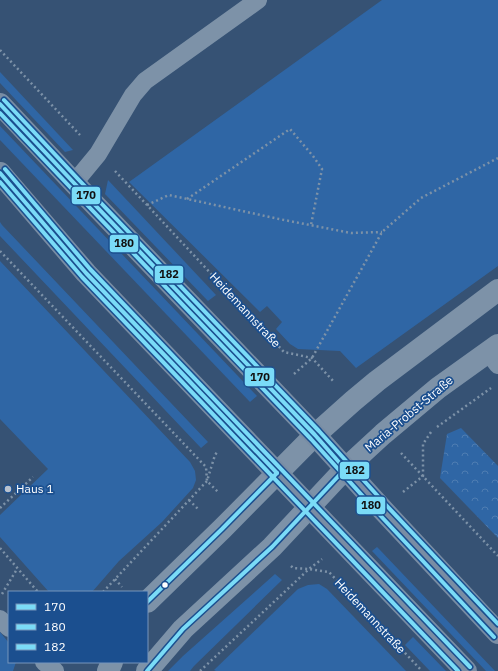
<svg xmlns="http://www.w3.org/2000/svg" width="498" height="671" font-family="'IBM Plex Sans',sans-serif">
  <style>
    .green { fill: #2f66a5 }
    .forest { fill: url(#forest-crowns) }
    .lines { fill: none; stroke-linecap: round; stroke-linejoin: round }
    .path { stroke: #7d92a8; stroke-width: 2.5; stroke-dasharray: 2 3; stroke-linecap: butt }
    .lane { stroke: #7d92a8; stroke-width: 18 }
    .street { stroke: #7d92a8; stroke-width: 22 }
    .secondary { stroke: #798da4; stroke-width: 22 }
    .bus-1-casing { stroke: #1b4f8f; stroke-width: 7 }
    .bus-2-casing { stroke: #1b4f8f; stroke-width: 7 }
    .bus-3-casing { stroke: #1b4f8f; stroke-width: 7 }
    .bus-1 { stroke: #7adbf7; stroke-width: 4 }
    .bus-2 { stroke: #7adbf7; stroke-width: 4 }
    .bus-3 { stroke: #7adbf7; stroke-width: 4 }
    .poi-dot { fill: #b9c2ce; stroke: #1b4f8f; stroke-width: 1.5 }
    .bus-dot { fill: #fff; stroke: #1b4f8f; stroke-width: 1.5 }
    .labels { text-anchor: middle; stroke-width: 3.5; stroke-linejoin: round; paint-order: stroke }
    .street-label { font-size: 12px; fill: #fff; stroke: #1b4f8f }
    .poi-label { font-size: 12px; fill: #fff; stroke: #1b4f8f; text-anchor: start }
    .line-badge { stroke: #1b4f8f; stroke-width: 1.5 }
    .pale-badge-label { font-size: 11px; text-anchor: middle; font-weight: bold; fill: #111 }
  </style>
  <defs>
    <pattern id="forest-crowns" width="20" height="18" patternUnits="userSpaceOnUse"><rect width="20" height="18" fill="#2f66a5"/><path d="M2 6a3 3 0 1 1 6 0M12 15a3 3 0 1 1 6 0" fill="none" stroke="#4e7db2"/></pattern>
  </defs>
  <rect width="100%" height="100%" fill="#365274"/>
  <g class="green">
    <path d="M382,0H498V266L356,368L340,351L298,349L290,344L276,329L282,322L267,306L260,312L129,182Z"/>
    <path d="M0,72L73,150L65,152L0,83Z"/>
    <path d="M0,126L257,396L250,402L0,140Z"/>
    <path d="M108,180L216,295L208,301L105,194Z"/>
    <path d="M0,222L2,225L208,442L201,448L0,236Z"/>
    <path d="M0,261L190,462L195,471L196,480L193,488L162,522L119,561L92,592H49L0,537V515L48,469L0,419Z"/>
    <path d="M377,547L380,550L495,671H486L372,551Z"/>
    <path d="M275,574L282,580L194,666L190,671H168L183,656Z"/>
    <path d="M319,584L327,589L406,671H216L214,670L298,589L308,585Z"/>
    <path d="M0,632L9,643V662H16L13,671H0Z"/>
    <path d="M413,637L446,671H430L405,645Z"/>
  </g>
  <path class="forest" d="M461,428L498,466V538L440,478L447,434Z"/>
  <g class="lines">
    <g class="path">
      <path d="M0,50L80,135"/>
      <path d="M115,171L147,205L284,352L312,358L334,382"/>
      <path d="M187,199L290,129L313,156L322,169L311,225"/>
      <path d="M147,205L169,195L279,219L351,233L382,232"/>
      <path d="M0,251L206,467L207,481L219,493"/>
      <path d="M294,374L312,358L382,232L421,198L498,158"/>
      <path d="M437,427L491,388"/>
      <path d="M401,453L498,556"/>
      <path d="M403,492L423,476V444L431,432"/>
      <path d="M189,500L199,510"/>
      <path d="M0,508L33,477"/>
      <path d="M0,548L38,592"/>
      <path d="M291,566L293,568L309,569L329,572L422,671"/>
      <path d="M115,579L122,587"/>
      <path d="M103,592L207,481L215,455L218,451"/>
      <path d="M2,594L17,569"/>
      <path d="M200,671L309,569L322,559"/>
    </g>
    <g class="lane">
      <path d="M74,183L98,154L133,95L145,81L258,0"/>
      <path d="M488,352L498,365"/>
      <path d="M0,619L9,628"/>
      <path d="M44,662L55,671"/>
    </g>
    <g class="street">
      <path d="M147,602L222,529L315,435L353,401L377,381L498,290"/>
      <path d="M108,671L112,662"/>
      <path d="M147,671L183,629L272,547L345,469L383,434L438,388L498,345"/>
    </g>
    <g class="secondary">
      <path d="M0,104L74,183L315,435L382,509L498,633"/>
      <path d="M0,173L86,273L466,671"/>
    </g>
    <defs>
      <g id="bus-1">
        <path d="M0,104L74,183L315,435L345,469"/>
        <path d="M0,173L86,273L277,473"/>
        <path d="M147,602L222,529L277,473"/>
        <path d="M147,671L183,629L272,547L345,469"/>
      </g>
      <g id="bus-2">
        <path d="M0,113L70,187L311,439L378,513L494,637"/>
        <path d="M0,182L82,277L458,671"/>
      </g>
      <g id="bus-3">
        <path d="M4,100L78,179L319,431L386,505L498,624"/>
        <path d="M5,169L90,269L470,667"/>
      </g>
    </defs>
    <use href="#bus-1" class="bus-1-casing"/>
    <use href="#bus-2" class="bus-2-casing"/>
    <use href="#bus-3" class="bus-3-casing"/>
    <use href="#bus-1" class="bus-1"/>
    <use href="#bus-2" class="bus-2"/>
    <use href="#bus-3" class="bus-3"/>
  </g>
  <circle class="poi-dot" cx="8" cy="489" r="4"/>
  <circle class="bus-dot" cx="165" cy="585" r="3.5"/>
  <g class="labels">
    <g class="street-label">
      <text transform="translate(245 310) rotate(47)" y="4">Heidemannstraße</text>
      <text transform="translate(409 414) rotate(-40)" y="4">Maria-Probst-Straße</text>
      <text transform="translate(370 616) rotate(47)" y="4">Heidemannstraße</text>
    </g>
    <g class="poi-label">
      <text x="16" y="493">Haus 1</text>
    </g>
  </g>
  <g class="line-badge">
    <rect x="71" y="186" width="30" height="19" rx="4" fill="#7adbf7"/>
    <rect x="109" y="234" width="30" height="19" rx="4" fill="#7adbf7"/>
    <rect x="154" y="265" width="30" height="19" rx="4" fill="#7adbf7"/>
    <rect x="244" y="367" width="31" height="20" rx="4" fill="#7adbf7"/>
    <rect x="339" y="461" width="31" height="19" rx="4" fill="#7adbf7"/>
    <rect x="356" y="496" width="30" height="19" rx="4" fill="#7adbf7"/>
  </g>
  <g class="pale-badge-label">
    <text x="86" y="199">170</text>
    <text x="124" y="247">180</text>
    <text x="169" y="278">182</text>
    <text x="260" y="381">170</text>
    <text x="355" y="474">182</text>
    <text x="371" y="509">180</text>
  </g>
  <rect x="8" y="591" width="140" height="72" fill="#1b4f8f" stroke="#7695bc"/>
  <rect x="16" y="604" width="20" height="6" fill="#7adbf7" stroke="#7695bc"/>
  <text x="44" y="611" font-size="12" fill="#ffffff">170</text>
  <rect x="16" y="624" width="20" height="6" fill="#7adbf7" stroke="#7695bc"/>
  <text x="44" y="631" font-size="12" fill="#ffffff">180</text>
  <rect x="16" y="644" width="20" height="6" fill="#7adbf7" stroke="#7695bc"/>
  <text x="44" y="651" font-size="12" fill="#ffffff">182</text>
</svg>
